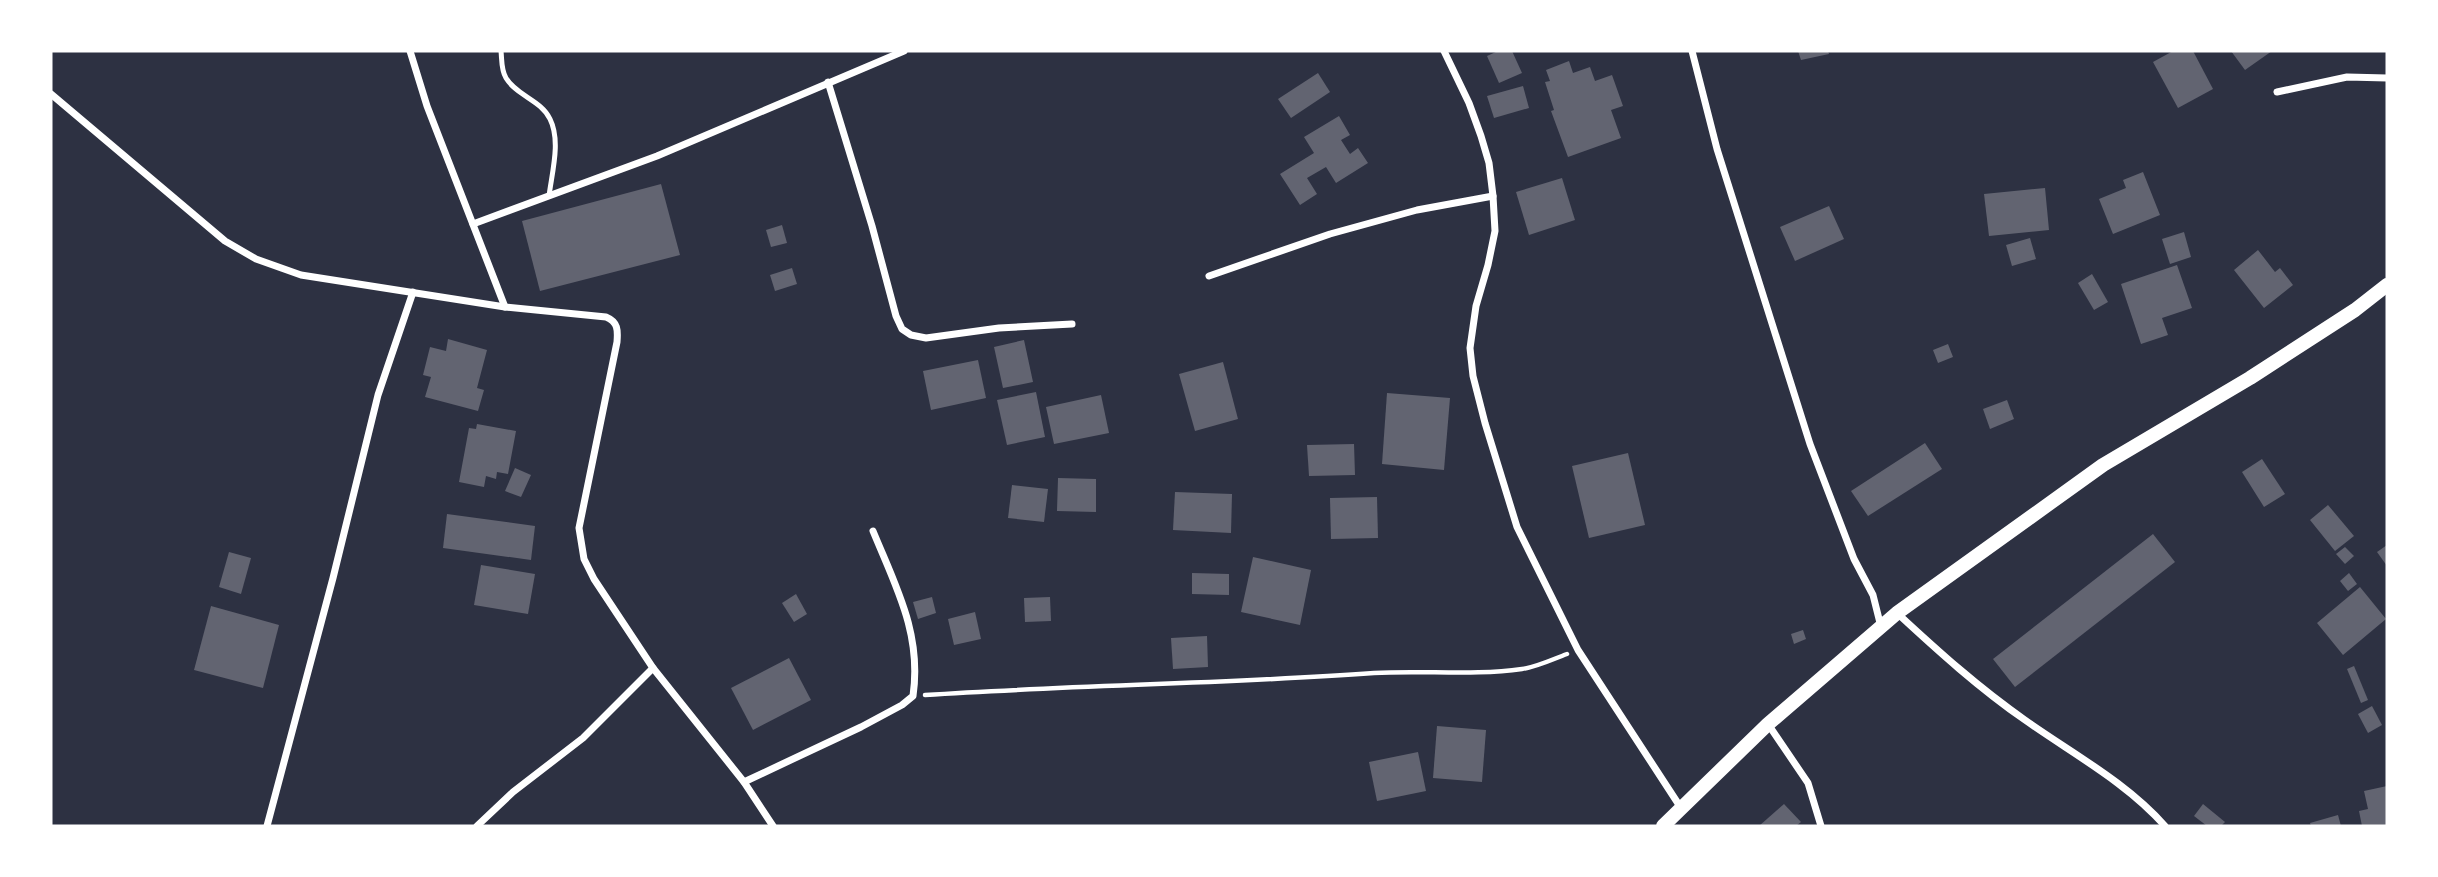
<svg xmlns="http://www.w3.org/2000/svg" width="2438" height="877" font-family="Overpass,sans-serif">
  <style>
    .building { fill: #626471 }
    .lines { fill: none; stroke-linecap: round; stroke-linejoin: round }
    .path { stroke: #fff; stroke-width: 4.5 }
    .service { stroke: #fff; stroke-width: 5 }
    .minor { stroke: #fff; stroke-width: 7 }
    .secondary { stroke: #fff; stroke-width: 14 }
  </style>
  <rect width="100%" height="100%" fill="#2d3142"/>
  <g class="building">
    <path d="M1498,51H1512L1522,73L1499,83L1487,56Z"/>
    <path d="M1798,51H1828L1829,54L1801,60Z"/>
    <path d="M2173,51H2193L2213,89L2178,108L2153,62Z"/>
    <path d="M2231,51H2272L2245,70Z"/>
    <path d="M1569,61L1573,73L1590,67L1595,81L1612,75L1623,106L1611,110L1621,138L1568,157L1551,111L1554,110L1545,82L1550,81L1546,70Z"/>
    <path d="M1318,73L1330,92L1291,118L1278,99Z"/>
    <path d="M1523,86L1529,108L1494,118L1487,96Z"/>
    <path d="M1339,116L1350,135L1341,140L1350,154L1358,148L1368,163L1336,183L1326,167L1307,178L1317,194L1300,205L1280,174L1314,153L1304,137Z"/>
    <path d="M2143,172L2160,215L2113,234L2099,199L2126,188L2123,180Z"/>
    <path d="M1562,178L1575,220L1529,235L1516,192Z"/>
    <path d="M661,184L680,255L540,291L522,221Z"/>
    <path d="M2045,188L2049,230L1989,236L1984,194Z"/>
    <path d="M1829,206L1844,239L1795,261L1780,227Z"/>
    <path d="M782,225L787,243L771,247L766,230Z"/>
    <path d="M2184,232L2191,257L2170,264L2162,239Z"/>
    <path d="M2030,238L2036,259L2012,266L2006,245Z"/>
    <path d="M2258,250L2275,272L2280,268L2293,285L2264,308L2234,270Z"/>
    <path d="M2177,265L2192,308L2162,318L2168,335L2141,344L2121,284Z"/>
    <path d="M792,268L797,284L775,291L770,275Z"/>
    <path d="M2092,274L2108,302L2094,310L2078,283Z"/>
    <path d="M448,339L487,350L477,388L484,390L478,411L425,397L431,377L423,375L430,347L446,351Z"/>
    <path d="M1024,340L1033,382L1003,388L994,347Z"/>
    <path d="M1948,344L1953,357L1938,363L1933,350Z"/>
    <path d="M978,360L986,398L931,410L923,371Z"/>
    <path d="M1223,362L1238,419L1195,431L1179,374Z"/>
    <path d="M1036,392L1045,437L1007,445L997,400Z"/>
    <path d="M1387,393L1450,398L1444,470L1382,464Z"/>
    <path d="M1101,395L1109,433L1054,444L1046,407Z"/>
    <path d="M2007,400L2014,419L1990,429L1983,409Z"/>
    <path d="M477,424L516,431L508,474L497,472L496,479L486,476L484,487L459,482L469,428L476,429Z"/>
    <path d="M1925,443L1942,469L1868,516L1851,491Z"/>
    <path d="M1354,444L1355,475L1309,476L1307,445Z"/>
    <path d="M1628,453L1645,525L1589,538L1572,466Z"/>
    <path d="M2262,459L2285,494L2264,507L2242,472Z"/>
    <path d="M515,468L531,475L521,497L505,491Z"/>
    <path d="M1058,478L1096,479V512L1057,511Z"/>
    <path d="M1012,485L1048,489L1044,522L1008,518Z"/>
    <path d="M1175,492L1232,494L1231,533L1173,530Z"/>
    <path d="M1377,497L1378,538L1331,539L1330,498Z"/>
    <path d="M2328,505L2354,536L2335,551L2310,520Z"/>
    <path d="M447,514L535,526L531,560L443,548Z"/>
    <path d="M2153,534L2175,562L2015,687L1993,659Z"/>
    <path d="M2387,545V566L2377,552Z"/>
    <path d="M2345,547L2354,556L2345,564L2336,554Z"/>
    <path d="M229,552L251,558L241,594L219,587Z"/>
    <path d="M1253,557L1311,570L1300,625L1241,612Z"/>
    <path d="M481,565L535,574L528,614L474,605Z"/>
    <path d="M1192,573L1229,574V595L1192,594Z"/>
    <path d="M2349,573L2357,584L2348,591L2340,581Z"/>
    <path d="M2360,587L2386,619L2343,655L2317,623Z"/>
    <path d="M796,594L807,614L794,622L782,603Z"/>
    <path d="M932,597L936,613L918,619L913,602Z"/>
    <path d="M1050,597L1051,621L1025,622L1024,598Z"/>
    <path d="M211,606L279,625L263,688L194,670Z"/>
    <path d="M975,612L981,639L954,645L948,619Z"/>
    <path d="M1803,630L1806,639L1794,644L1791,634Z"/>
    <path d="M1207,636L1208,667L1173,669L1171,638Z"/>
    <path d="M789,658L811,700L753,730L731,688Z"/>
    <path d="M2354,666L2368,700L2361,703L2347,669Z"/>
    <path d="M2372,706L2382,725L2368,733L2358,714Z"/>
    <path d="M1437,726L1486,730L1482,782L1433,778Z"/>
    <path d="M1418,752L1426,791L1377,801L1369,762Z"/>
    <path d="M2387,786V826H2362L2359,811L2368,809L2364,791Z"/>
    <path d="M1784,804L1801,822L1796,826H1759Z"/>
    <path d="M2203,804L2225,822L2221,826H2207L2194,816Z"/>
    <path d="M2338,815L2341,826H2311L2310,823Z"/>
  </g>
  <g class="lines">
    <path class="path" d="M925,695C1075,685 1225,684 1374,673C1423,670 1473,676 1522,669C1537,667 1553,659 1567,654"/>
    <path class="service" d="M501,51C502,60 501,70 506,78C517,96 541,100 550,119C561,141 552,172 549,196"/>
    <g class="minor">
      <path d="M410,51L427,106L505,307"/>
      <path d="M1444,51L1469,103L1481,136L1489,163L1493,196L1495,231L1488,265L1476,306L1470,348L1473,376L1485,423L1517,527L1578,650L1681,808"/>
      <path d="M1692,51L1717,149L1810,444L1854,559L1873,595L1881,627"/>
      <path d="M828,82L872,226L896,316L902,329L911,335L926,338L999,328L1072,324"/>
      <path d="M2277,92L2347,77L2387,78"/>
      <path d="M51,94L225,241L256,259L301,275L505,307L606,317C618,322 618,330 617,342L579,528L584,559L594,579L653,668L744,782L773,826"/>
      <path d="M473,224L657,156L904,51"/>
      <path d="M1209,276L1330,234L1417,210L1493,196"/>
      <path d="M1897,613C1938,651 1979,688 2025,720C2073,754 2126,782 2165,826"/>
      <path d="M1768,724L1808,783L1821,826"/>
      <path d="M744,782L861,727L902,705L913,696C922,634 896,587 873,531"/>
      <path d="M267,826L333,578L378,395L413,292"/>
      <path d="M477,826L513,792L583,738L653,668"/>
    </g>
    <path class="secondary" d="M1663,826L1768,724L1897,613L2103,465L2250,378L2355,310L2387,285"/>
  </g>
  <rect width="2438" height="877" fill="none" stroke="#ffffff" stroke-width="105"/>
</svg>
